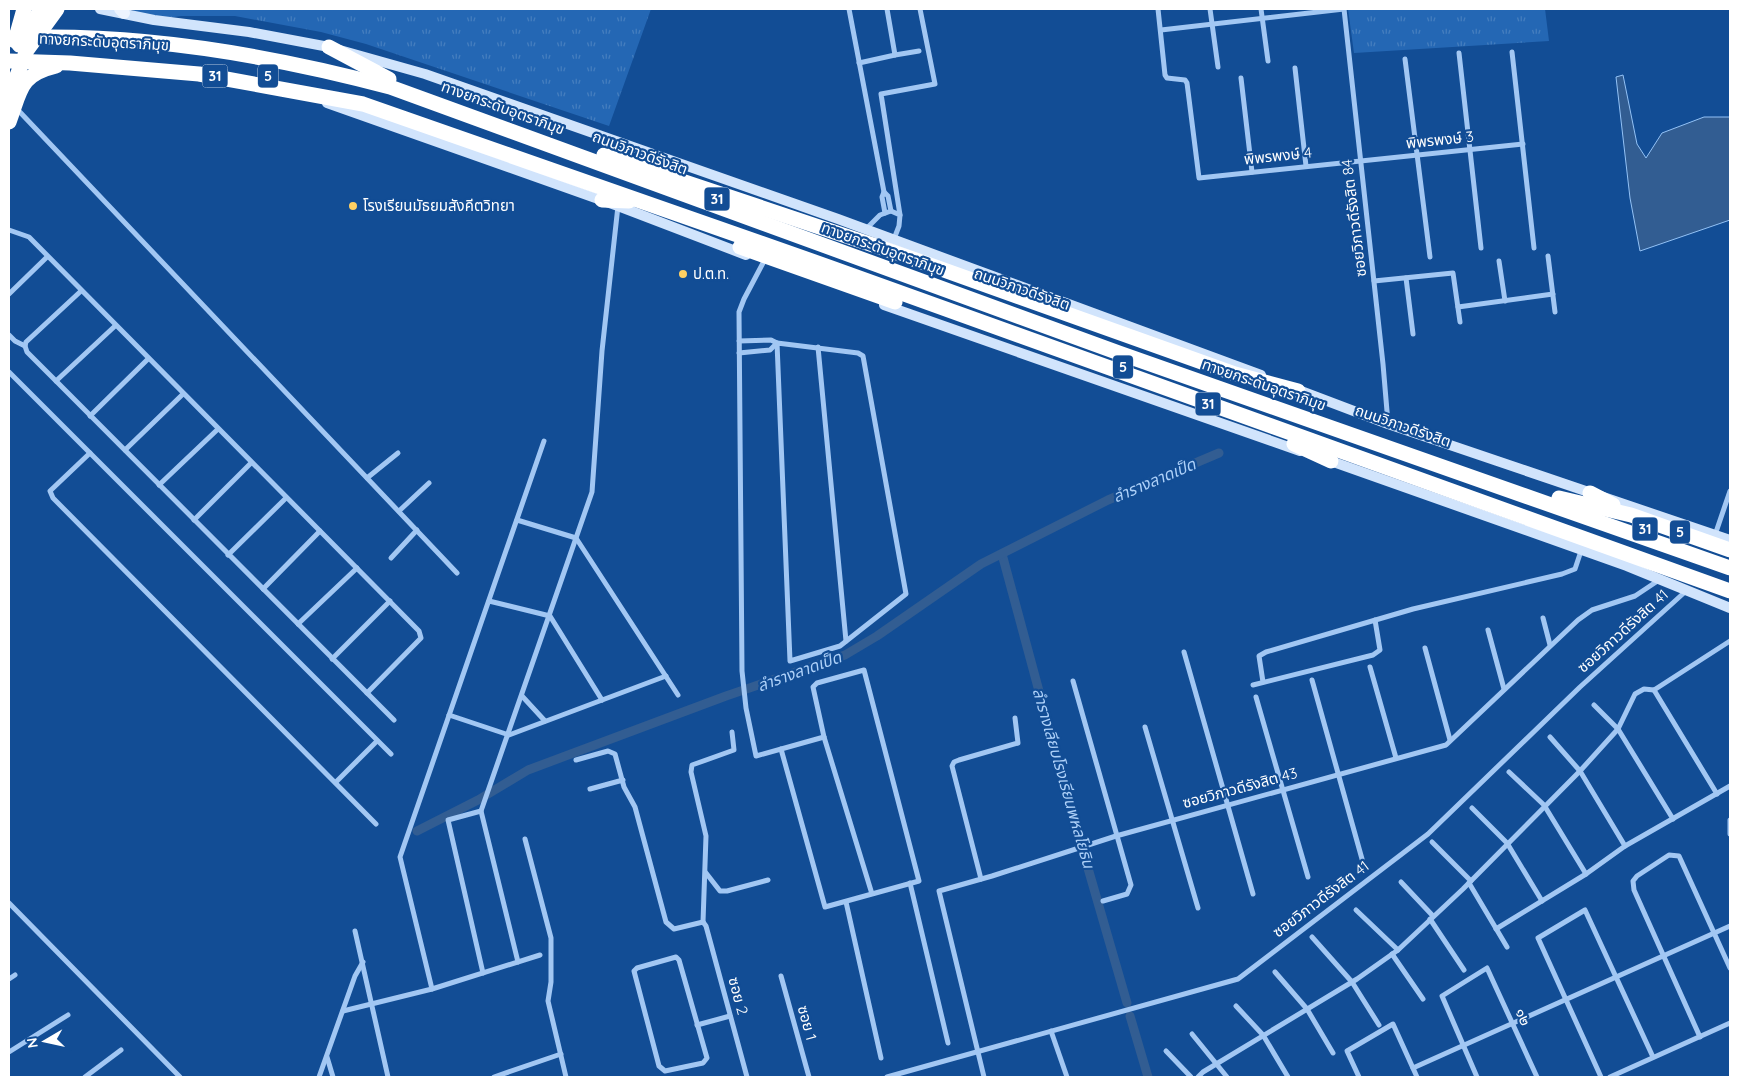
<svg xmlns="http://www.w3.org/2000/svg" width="1739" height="1086" font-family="Quicksand,'Noto Sans Thai',sans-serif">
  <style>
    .grass { fill: url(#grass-tufts) }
    .water { fill: #325d92; stroke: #93c2f6 }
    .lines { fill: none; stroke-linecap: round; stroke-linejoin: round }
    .canal { stroke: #325d92; stroke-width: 9 }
    .street { stroke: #a2c7f3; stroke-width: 5 }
    .secondary { stroke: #d1e4fc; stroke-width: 10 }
    .primary { stroke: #edf4ff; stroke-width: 12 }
    .highway { stroke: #fff; stroke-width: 15 }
    .poi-dot { fill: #ffd063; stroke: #124d95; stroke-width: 2 }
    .labels { text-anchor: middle; stroke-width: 4.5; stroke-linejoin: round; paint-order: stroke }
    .shield { fill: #124d95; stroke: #b8cadf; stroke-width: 1 }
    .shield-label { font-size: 14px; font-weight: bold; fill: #fff }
    .street-label { font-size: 15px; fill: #fff; stroke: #124d95 }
    .poi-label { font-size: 15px; fill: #fff; stroke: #124d95; text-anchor: start }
    .water-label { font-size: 16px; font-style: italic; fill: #aed1f9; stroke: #124d95 }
  </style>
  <defs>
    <pattern id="grass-tufts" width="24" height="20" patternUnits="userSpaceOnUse" patternTransform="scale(1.25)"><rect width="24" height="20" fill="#2467b4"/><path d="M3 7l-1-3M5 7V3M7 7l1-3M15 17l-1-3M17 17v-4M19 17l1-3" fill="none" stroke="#457ebf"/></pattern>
  </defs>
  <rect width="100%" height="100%" fill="#124d95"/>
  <g class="grass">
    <path d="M130,9H651L609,126L366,44L321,32L235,16H181L154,20Z"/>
    <path d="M1348,9H1545L1549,41L1354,53Z"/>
  </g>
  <path class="water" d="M1623,75L1637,144L1646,158L1662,133L1704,117H1730V220L1640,251L1630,198L1616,77Z"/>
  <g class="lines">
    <g class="canal">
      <path d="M1002,554L1070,806L1127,1003"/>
      <path d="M417,831L478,800L528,770L726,696L845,655L877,636L981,564L1108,500L1219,453"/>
      <path d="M1130,1016L1148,1077"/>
    </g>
    <g class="street">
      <path d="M849,9L884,192"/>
      <path d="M1158,9L1165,75L1167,78L1185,80L1187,83L1199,178L1523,144"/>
      <path d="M1210,9L1218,67"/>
      <path d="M1261,9L1268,61"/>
      <path d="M1344,9L1383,364L1388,423"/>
      <path d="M1161,30L1344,9"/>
      <path d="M1512,52L1534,248"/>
      <path d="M1459,53L1481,248"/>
      <path d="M895,55L919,51"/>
      <path d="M1405,59L1430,257"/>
      <path d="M859,63L895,55L887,9"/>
      <path d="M1295,68L1306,166"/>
      <path d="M1241,78L1252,172"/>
      <path d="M17,109L457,573"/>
      <path d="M885,213L882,197L884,192L888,196L891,211"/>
      <path d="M900,215L881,94L935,84L920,9"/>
      <path d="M866,229L880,215L891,211L900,215L899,226L894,239"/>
      <path d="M9,230L29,237L419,631L421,638L367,693"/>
      <path d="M1548,256L1555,312"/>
      <path d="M1499,261L1505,301"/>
      <path d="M763,263L744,299L739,312L742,671L746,708L756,756L824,737"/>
      <path d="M1406,278L1413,334"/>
      <path d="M1374,281L1453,273L1460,322"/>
      <path d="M9,294L47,257"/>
      <path d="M1458,307L1553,294"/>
      <path d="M9,335L15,341L25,346L27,352L56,381L394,720"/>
      <path d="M739,341L771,340L777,343L770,350L739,353"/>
      <path d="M777,343L858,353L863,356L906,594L840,646L790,661Z"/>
      <path d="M25,346L26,342L81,291"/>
      <path d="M818,347L846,641"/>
      <path d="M9,372L391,754"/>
      <path d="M56,381L115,326"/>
      <path d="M90,416L148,359"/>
      <path d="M125,450L183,394"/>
      <path d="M90,453L50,491L53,498L376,824"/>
      <path d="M367,478L398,453"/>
      <path d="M159,485L218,429"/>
      <path d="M399,511L429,483"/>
      <path d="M194,520L251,463"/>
      <path d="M517,520L576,538L678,695"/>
      <path d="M1715,535L1730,491"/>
      <path d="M228,555L286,498"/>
      <path d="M391,558L417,530"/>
      <path d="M263,589L320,531"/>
      <path d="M489,601L550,616L602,700"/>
      <path d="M1543,618L1550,645"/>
      <path d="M298,624L357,568"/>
      <path d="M1488,630L1504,689"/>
      <path d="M1425,648L1450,740"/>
      <path d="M1184,652L1253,894"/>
      <path d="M332,659L390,601"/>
      <path d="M1370,667L1396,758"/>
      <path d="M1312,680L1362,859"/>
      <path d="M1073,681L1131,885L1127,894L1103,901"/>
      <path d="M1263,682L1259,656L1266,652L1413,609L1562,574L1575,569L1581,551"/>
      <path d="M1253,685L1373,655L1380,650L1375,620"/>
      <path d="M1654,690L1717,794"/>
      <path d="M522,696L545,721"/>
      <path d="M1256,697L1308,877"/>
      <path d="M1594,705L1618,729L1673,819"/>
      <path d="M449,715L509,735L666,676"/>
      <path d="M1145,727L1198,908"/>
      <path d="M1550,737L1580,771L1625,846"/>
      <path d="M781,749L825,907L919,881L864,670L817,683L813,687L824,737L872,894"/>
      <path d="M576,760L608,751L615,754L624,787L635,807L666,922L674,929L703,922"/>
      <path d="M1509,772L1544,805L1586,874"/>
      <path d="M336,782L377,741"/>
      <path d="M590,789L623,780"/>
      <path d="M1472,808L1507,843L1542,901"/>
      <path d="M481,811L448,820L483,973"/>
      <path d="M1730,820V834"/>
      <path d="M525,839L551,938V982L548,1001L566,1077"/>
      <path d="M1432,842L1471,881"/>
      <path d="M706,873L720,891H727L768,880"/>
      <path d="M981,879L952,766L954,762L959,760L1018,743L1015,718"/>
      <path d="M1401,882L1433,916"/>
      <path d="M910,883L948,1043"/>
      <path d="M1469,883L1507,947"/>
      <path d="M846,902L881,1058"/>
      <path d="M9,903L180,1077"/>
      <path d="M1356,910L1398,950"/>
      <path d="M1430,919L1464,970"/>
      <path d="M703,922L706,836L691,772L692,765L734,750L732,732"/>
      <path d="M703,922L706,926L747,1077"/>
      <path d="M1496,929L1586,874L1625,846L1730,786"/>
      <path d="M355,931L388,1077"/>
      <path d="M1312,937L1352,982L1379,1025"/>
      <path d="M1392,954L1423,999"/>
      <path d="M676,957L679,960L707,1058L703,1063L665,1071L659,1066L634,971L637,968Z"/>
      <path d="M518,962L481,811L592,492L602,351L618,206"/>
      <path d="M1275,972L1307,1009L1333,1053"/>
      <path d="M781,976L809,1077"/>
      <path d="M9,979L15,975"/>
      <path d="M432,989L400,857L544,441"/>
      <path d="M1236,1006L1263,1035L1288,1077"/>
      <path d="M343,1011L432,989L540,955"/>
      <path d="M697,1025L730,1016"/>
      <path d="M1051,1031L1067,1077"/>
      <path d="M1192,1034L1227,1077"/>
      <path d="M1700,1037L1634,890L1633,881L1637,876L1669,855L1679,856L1730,968"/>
      <path d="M1166,1051L1191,1077"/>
      <path d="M9,1052L68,1015"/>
      <path d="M327,1057L333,1077"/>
      <path d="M1413,1068L1730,926"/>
      <path d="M85,1077L121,1050"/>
      <path d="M319,1077L355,976L363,962"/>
      <path d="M494,1077L561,1054"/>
      <path d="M887,1077L1238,979L1428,834L1580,687L1686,591"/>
      <path d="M984,1077L939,891L992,876L1116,836L1446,745L1578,620L1592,610L1635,596L1659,580"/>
      <path d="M1198,1077L1203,1072L1357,979L1398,950L1463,889L1580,771L1618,729L1635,694L1644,689L1654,690L1730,641"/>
      <path d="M1359,1077L1347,1051L1393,1024L1417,1077"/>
      <path d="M1477,1077L1442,996L1487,968L1537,1077"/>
      <path d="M1601,1077L1538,938L1585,910L1653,1057"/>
      <path d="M1610,1077L1730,1023"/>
    </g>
    <g class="secondary">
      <path d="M100,9L154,20L249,32L329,47L425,74L838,219L1261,375"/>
      <path d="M327,103L618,206L746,255"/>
      <path d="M884,305L1300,451"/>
      <path d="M1293,388L1388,424L1730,540"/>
      <path d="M1325,459L1627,566L1730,608"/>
    </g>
    <path class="primary" d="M120,9L124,13"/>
    <g class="highway">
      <path d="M9,38C137,32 266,54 390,87L1119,353L1730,568"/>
      <path d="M15,41L24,9"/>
      <path d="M19,45L41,9"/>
      <path d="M329,47L389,79"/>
      <path d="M9,61L70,63L199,74L363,104L829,267L1730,591"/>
      <path d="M9,96L27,50L57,9"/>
      <path d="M9,122C21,90 19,75 56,66"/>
      <path d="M604,155L885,249L1235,374L1298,391"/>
      <path d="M602,200L629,201"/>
      <path d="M740,247L895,302"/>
      <path d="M1294,444L1331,461"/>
      <path d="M1590,493L1613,505"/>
      <path d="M1559,498L1631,515L1730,550"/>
    </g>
  </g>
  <g class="poi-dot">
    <circle cx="353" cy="206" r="5"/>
    <circle cx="683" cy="274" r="5"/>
  </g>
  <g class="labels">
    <g class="shield">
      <rect x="202.5" y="64.5" width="25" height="23" rx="4"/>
      <rect x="258" y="64.5" width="20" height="23" rx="4"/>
      <rect x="704.5" y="187.5" width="25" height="23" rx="4"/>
      <rect x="1113" y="355.5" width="20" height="23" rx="4"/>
      <rect x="1195.5" y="392.5" width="25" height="23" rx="4"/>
      <rect x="1632.5" y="517.5" width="25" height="23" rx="4"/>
      <rect x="1670" y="520.5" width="20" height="23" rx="4"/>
    </g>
    <g class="shield-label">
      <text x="215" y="81">31</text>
      <text x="268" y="81">5</text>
      <text x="717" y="204">31</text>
      <text x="1123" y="372">5</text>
      <text x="1208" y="409">31</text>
      <text x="1645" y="534">31</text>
      <text x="1680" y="537">5</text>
    </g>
    <g class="street-label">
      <text transform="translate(104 42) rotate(3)" y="5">ทางยกระดับอุตราภิมุข</text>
      <text transform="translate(503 108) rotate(20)" y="5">ทางยกระดับอุตราภิมุข</text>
      <text transform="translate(1440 140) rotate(-6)" y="5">พิพรพงษ์ 3</text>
      <text transform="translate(640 153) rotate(20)" y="5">ถนนวิภาวดีรังสิต</text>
      <text transform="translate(1278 156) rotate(-6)" y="5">พิพรพงษ์ 4</text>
      <text transform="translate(1354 218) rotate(-97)" y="5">ซอยวิภาวดีรังสิต 84</text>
      <text transform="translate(883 249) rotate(20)" y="5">ทางยกระดับอุตราภิมุข</text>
      <text transform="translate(1022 289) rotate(19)" y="5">ถนนวิภาวดีรังสิต</text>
      <text transform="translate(1264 385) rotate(19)" y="5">ทางยกระดับอุตราภิมุข</text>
      <text transform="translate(1403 426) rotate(19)" y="5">ถนนวิภาวดีรังสิต</text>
      <text transform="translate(1623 631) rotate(-42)" y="5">ซอยวิภาวดีรังสิต 41</text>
      <text transform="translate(1240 788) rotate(-15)" y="5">ซอยวิภาวดีรังสิต 43</text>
      <text transform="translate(1321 899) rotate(-37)" y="5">ซอยวิภาวดีรังสิต 41</text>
      <text transform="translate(738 996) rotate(75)" y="5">ซอย 2</text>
      <text transform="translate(1523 1017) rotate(66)" y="5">๑๒</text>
      <text transform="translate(807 1023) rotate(75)" y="5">ซอย 1</text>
    </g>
    <g class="poi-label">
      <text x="363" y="211">โรงเรียนมัธยมสังคีตวิทยา</text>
      <text x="693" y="279">ป.ต.ท.</text>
    </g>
    <g class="water-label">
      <text transform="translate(1154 480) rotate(-23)" y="6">ลำรางลาดเป็ด</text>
      <text transform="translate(799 671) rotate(-20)" y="6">ลำรางลาดเป็ด</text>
      <text transform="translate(1064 778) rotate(74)" y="6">ลำรางเลียบโรงเรียนพหลโยธิน</text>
    </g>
  </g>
  <rect width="1739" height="1086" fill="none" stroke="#ffffff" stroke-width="20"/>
  <g transform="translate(45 1041) rotate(261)" stroke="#124d95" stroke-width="4" paint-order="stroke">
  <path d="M0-4L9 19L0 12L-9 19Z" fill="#ffffff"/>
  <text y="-8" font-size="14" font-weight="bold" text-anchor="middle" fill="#ffffff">N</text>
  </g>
</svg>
